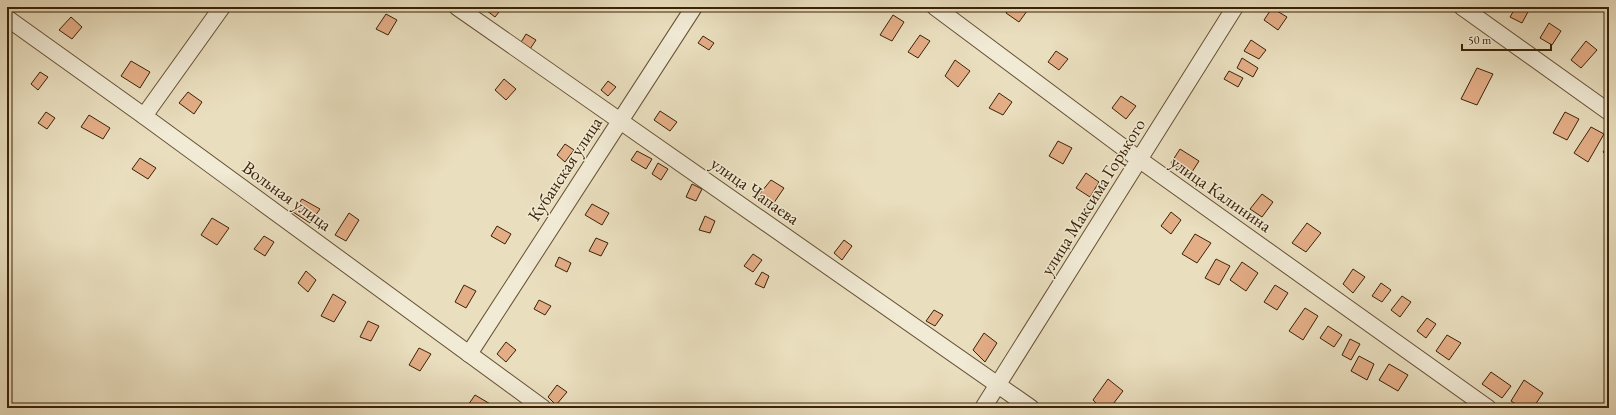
<svg xmlns="http://www.w3.org/2000/svg" width="1616" height="415" font-family="'EB Garamond',serif">
  <style>
    .building { fill: #e3ad86; stroke: #3b2206 }
    .lines { fill: none; stroke-linecap: round; stroke-linejoin: round }
    .minor-casing { stroke: #665134; stroke-width: 18 }
    .minor { stroke: #f1ead5; stroke-width: 16 }
    .labels { text-anchor: middle; stroke-width: 3; stroke-linejoin: round; paint-order: stroke }
    .street-label { font-size: 18px; fill: #3b2206; stroke: #f1ead5 }
  </style>
  <rect width="100%" height="100%" fill="#e9debe"/>
  <filter id="stains"><feTurbulence type="fractalNoise" baseFrequency=".005" numOctaves="4"/><feColorMatrix values="0 0 0 0 .2 0 0 0 0 .09 0 0 0 0 .02 0 0 0 .5 -.17"/></filter>
  <radialGradient id="worn" r=".72"><stop offset=".6" stop-color="#630" stop-opacity="0"/><stop offset="1" stop-color="#630" stop-opacity=".3"/></radialGradient>
  <g class="building">
    <path d="M488,7H503L495,17L486,10Z"/>
    <path d="M1010,7H1030L1019,22L1006,13Z"/>
    <path d="M1516,7H1523L1529,10L1522,23L1510,17Z"/>
    <path d="M1272,8L1287,17L1278,30L1264,20Z"/>
    <path d="M386,14L397,20L388,35L376,29Z"/>
    <path d="M893,15L904,22L892,41L880,35Z"/>
    <path d="M71,17L82,27L72,39L59,30Z"/>
    <path d="M1549,23L1561,31L1552,45L1540,38Z"/>
    <path d="M526,34L536,40L530,49L520,44Z"/>
    <path d="M920,35L930,41L918,58L908,52Z"/>
    <path d="M703,36L714,43L709,50L698,43Z"/>
    <path d="M1251,40L1266,50L1259,59L1244,51Z"/>
    <path d="M1586,41L1597,50L1581,68L1571,60Z"/>
    <path d="M1056,51L1068,59L1059,70L1048,62Z"/>
    <path d="M1242,58L1258,68L1253,77L1237,68Z"/>
    <path d="M955,60L970,71L958,87L945,76Z"/>
    <path d="M131,61L150,72L140,88L121,76Z"/>
    <path d="M1477,68L1493,74L1477,105L1461,99Z"/>
    <path d="M1229,71L1243,78L1238,87L1224,79Z"/>
    <path d="M40,72L48,77L38,90L31,84Z"/>
    <path d="M504,79L516,89L506,100L495,90Z"/>
    <path d="M608,81L616,87L608,96L601,90Z"/>
    <path d="M188,92L202,102L194,114L179,103Z"/>
    <path d="M999,93L1012,102L1003,115L989,108Z"/>
    <path d="M1121,96L1136,106L1126,119L1112,108Z"/>
    <path d="M660,111L677,122L670,131L654,120Z"/>
    <path d="M46,112L55,118L47,129L38,123Z"/>
    <path d="M1565,112L1579,119L1567,140L1553,133Z"/>
    <path d="M89,115L110,128L103,139L81,127Z"/>
    <path d="M1591,127L1604,134L1588,162L1574,153Z"/>
    <path d="M1058,141L1072,148L1063,164L1049,156Z"/>
    <path d="M565,144L574,150L565,162L557,155Z"/>
    <path d="M1609,144V157L1603,152Z"/>
    <path d="M1180,149L1199,161L1190,175L1171,163Z"/>
    <path d="M637,151L652,159L646,169L631,160Z"/>
    <path d="M140,158L156,168L148,179L132,169Z"/>
    <path d="M658,163L668,169L661,180L652,174Z"/>
    <path d="M1086,173L1099,182L1090,197L1076,188Z"/>
    <path d="M771,180L784,188L771,207L757,197Z"/>
    <path d="M692,184L702,189L696,201L686,197Z"/>
    <path d="M1262,194L1273,202L1262,217L1250,209Z"/>
    <path d="M302,199L320,209L310,223L293,212Z"/>
    <path d="M592,204L609,213L602,225L585,215Z"/>
    <path d="M1171,212L1181,220L1171,234L1161,226Z"/>
    <path d="M349,213L359,220L346,241L335,235Z"/>
    <path d="M705,216L715,221L710,233L699,230Z"/>
    <path d="M212,218L229,228L217,245L201,235Z"/>
    <path d="M1307,223L1321,233L1306,252L1292,243Z"/>
    <path d="M497,226L511,234L505,244L491,236Z"/>
    <path d="M1195,234L1211,243L1197,263L1182,254Z"/>
    <path d="M264,236L274,242L265,256L254,249Z"/>
    <path d="M596,238L608,243L601,256L589,251Z"/>
    <path d="M844,240L852,246L842,260L834,253Z"/>
    <path d="M753,254L762,260L753,272L744,266Z"/>
    <path d="M559,257L571,263L567,272L555,266Z"/>
    <path d="M1216,259L1230,266L1219,285L1205,278Z"/>
    <path d="M1242,262L1258,273L1246,291L1230,280Z"/>
    <path d="M1353,269L1365,277L1353,293L1343,284Z"/>
    <path d="M306,271L316,280L308,292L298,283Z"/>
    <path d="M762,272L769,276L764,288L755,284Z"/>
    <path d="M1381,283L1391,290L1382,302L1372,296Z"/>
    <path d="M464,285L476,291L466,308L455,302Z"/>
    <path d="M1275,285L1288,293L1277,310L1264,302Z"/>
    <path d="M333,294L346,302L334,322L321,316Z"/>
    <path d="M1402,296L1411,302L1400,317L1391,310Z"/>
    <path d="M539,300L551,306L545,315L534,309Z"/>
    <path d="M1305,308L1318,316L1303,340L1289,331Z"/>
    <path d="M934,310L943,315L935,326L926,321Z"/>
    <path d="M1427,318L1436,324L1426,338L1417,331Z"/>
    <path d="M368,321L379,326L371,341L360,337Z"/>
    <path d="M1328,326L1342,335L1334,347L1320,338Z"/>
    <path d="M984,333L997,343L985,362L973,350Z"/>
    <path d="M1447,335L1461,343L1449,360L1436,351Z"/>
    <path d="M1350,339L1360,344L1351,360L1342,355Z"/>
    <path d="M506,342L516,350L506,362L497,354Z"/>
    <path d="M419,348L431,354L420,371L409,365Z"/>
    <path d="M1359,356L1374,364L1367,380L1351,371Z"/>
    <path d="M1389,364L1408,375L1398,391L1379,380Z"/>
    <path d="M1491,372L1511,386L1502,398L1482,384Z"/>
    <path d="M1108,379L1123,391L1110,408H1101L1093,400Z"/>
    <path d="M1524,380L1543,393L1533,408H1522L1511,401Z"/>
    <path d="M557,385L567,392L556,405L548,397Z"/>
    <path d="M475,395L492,405L489,408H466Z"/>
  </g>
  <g class="lines">
    <defs>
      <g id="minor">
        <path d="M457,7L1031,408"/>
        <path d="M935,7L1140,160L1488,408"/>
        <path d="M1462,7L1609,112"/>
        <path d="M7,18L144,116L543,408"/>
        <path d="M144,116L222,7"/>
        <path d="M469,354L694,7"/>
        <path d="M983,408L1235,7"/>
      </g>
    </defs>
    <use href="#minor" class="minor-casing"/>
    <use href="#minor" class="minor"/>
  </g>
  <g class="labels">
    <g class="street-label">
      <text transform="translate(565 169) rotate(-57)" y="6">Кубанская улица</text>
      <text transform="translate(755 191) rotate(35)" y="6">улица Чапаева</text>
      <text transform="translate(1221 194) rotate(35)" y="6">улица Калинина</text>
      <text transform="translate(287 196) rotate(36)" y="6">Вольная улица</text>
      <text transform="translate(1093 197) rotate(-58)" y="6">улица Максима Горького</text>
    </g>
  </g>
  <rect width="1616" height="415" fill="none" stroke="#e9debe" stroke-width="24"/>
  <rect x="8" y="8" width="1600" height="399" fill="none" stroke="#3b2206" stroke-width="2"/>
  <rect x="12" y="12" width="1592" height="391" fill="none" stroke="#3b2206"/>
  <path d="M1462 44v6h89v-6" fill="none" stroke="#3b2206" stroke-width="2"/>
  <text x="1468" y="44" font-size="12" fill="#3b2206" stroke="#f1ead5" stroke-width="3" paint-order="stroke">50 m</text>
  <rect width="100%" height="100%" filter="url(#stains)"/>
  <rect width="100%" height="100%" fill="url(#worn)"/>
</svg>
